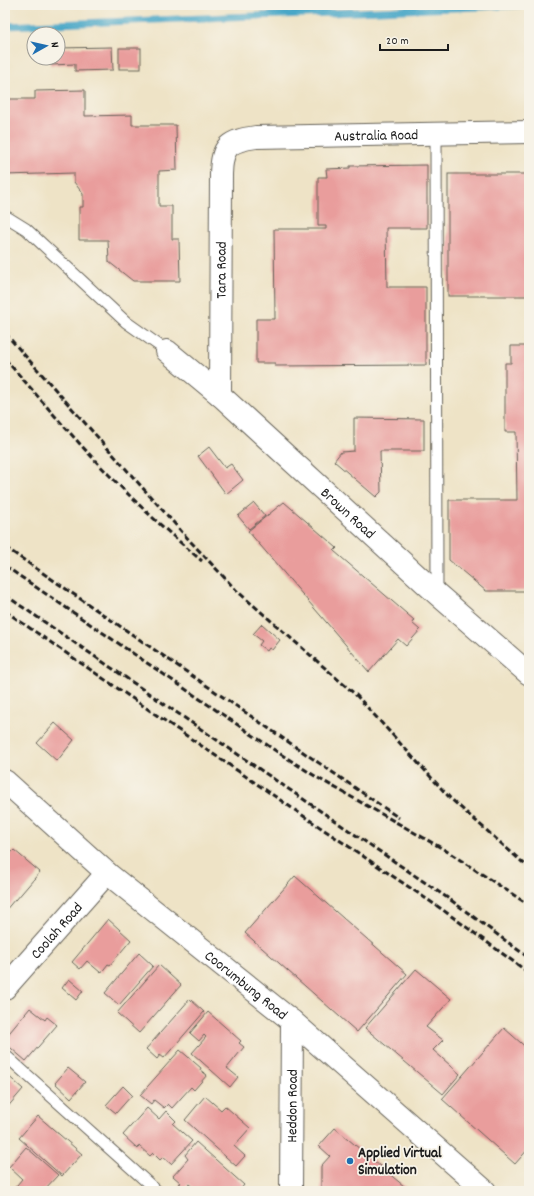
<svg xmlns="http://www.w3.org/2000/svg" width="534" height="1196" font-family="Dekko,sans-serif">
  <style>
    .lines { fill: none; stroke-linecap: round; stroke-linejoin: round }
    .stream { stroke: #48a7c7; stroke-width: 7 }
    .building { fill: #e99d9c }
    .service-casing { stroke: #666258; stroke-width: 13 }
    .minor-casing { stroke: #666258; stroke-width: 24 }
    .service { stroke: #fff; stroke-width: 11 }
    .minor { stroke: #fff; stroke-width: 22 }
    .rail { stroke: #1c1c1c; stroke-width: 3; stroke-dasharray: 6 3; stroke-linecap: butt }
    .poi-dot { fill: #1f6fb2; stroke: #f7f3e8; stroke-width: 1.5 }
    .labels { text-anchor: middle; stroke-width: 3.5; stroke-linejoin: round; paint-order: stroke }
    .street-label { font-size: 15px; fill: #1c1c1c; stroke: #f7f3e8 }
    .poi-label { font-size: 15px; font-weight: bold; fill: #1c1c1c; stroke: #f7f3e8; text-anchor: start }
  </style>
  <rect width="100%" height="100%" fill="#f7f3e8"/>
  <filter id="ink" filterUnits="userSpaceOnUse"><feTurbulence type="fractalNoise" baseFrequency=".025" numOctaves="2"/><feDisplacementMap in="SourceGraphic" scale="8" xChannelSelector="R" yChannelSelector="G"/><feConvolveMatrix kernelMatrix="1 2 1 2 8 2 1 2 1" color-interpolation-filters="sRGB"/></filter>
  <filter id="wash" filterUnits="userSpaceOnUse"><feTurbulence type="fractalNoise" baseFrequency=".012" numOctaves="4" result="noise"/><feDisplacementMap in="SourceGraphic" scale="16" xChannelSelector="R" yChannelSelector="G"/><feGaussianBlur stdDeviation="0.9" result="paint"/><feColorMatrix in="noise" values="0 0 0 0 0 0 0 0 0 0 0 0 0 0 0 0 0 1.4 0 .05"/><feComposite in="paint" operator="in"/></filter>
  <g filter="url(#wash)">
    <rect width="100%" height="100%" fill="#eee3c6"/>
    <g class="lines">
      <path class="stream" d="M5,26L529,5"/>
    </g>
    <g id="blocks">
      <g class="building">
        <path d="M112,47L113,70L75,71V64L50,65V58H58V48Z"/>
        <rect x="119" y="48" width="22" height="21"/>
        <path d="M85,90V116L132,115V125H176L177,170L159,171V206H172V239H179L180,281H133L109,262L108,240H79V207H83V194L74,182V173L5,175V99H35V91Z"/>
        <path d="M427,165V228H386L387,287H426V365L275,366V363H256V319H275L274,229H326V226H318V177H327L326,169L350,168V166Z"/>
        <rect x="448" y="174" width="81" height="122"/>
        <path d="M511,346H529V591H486L449,560V500H517L516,432H505V363H511Z"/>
        <path d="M354,418L424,419V451H380L381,492L376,497L334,461L341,452L354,451Z"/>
        <path d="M209,447L225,468L231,464L243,480L226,494L198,456Z"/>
        <path d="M284,502L337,548L334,551L414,620L412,623L420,630L406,646L398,639L369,672L248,531Z"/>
        <path d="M254,503L265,516L249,529L238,516Z"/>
        <path d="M262,624L280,640L272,650L269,648L267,651L259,645L262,641L253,634Z"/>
        <path d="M55,723L74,740L57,761L37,743Z"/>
        <path d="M14,850L40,872L16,900L15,899L5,911V859Z"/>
        <path d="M295,876L407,974L357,1032L245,933Z"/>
        <path d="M108,919L131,940L110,965L108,964L101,973L87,961L80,969L72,962Z"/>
        <path d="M139,953L153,966L119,1005L105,993Z"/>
        <path d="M159,965L181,985L139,1033L117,1013Z"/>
        <path d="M416,969L451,999L426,1027L443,1040L433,1050L460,1074L443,1094L365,1028Z"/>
        <path d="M69,979L83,991L76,1000L62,988Z"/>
        <path d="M190,999L204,1012L164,1058L160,1055L157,1059L146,1049Z"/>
        <path d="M30,1008L45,1020L47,1017L57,1025L26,1061L5,1043V1038Z"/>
        <path d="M208,1012L241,1041L239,1043L244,1047L227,1068L238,1077L230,1087L192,1053L206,1037L204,1035L199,1041L190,1033Z"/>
        <path d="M504,1028L529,1050V1148L515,1164L442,1099Z"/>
        <path d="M180,1050L201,1068L200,1070L207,1075L194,1090L191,1087L172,1108L168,1104L164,1108L154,1100L151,1104L140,1095Z"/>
        <path d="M68,1068L85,1082L71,1098L55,1083Z"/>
        <path d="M5,1073L23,1089L5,1110Z"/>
        <path d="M123,1086L132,1095L116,1113L106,1105Z"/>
        <path d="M205,1096L221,1110L225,1106L250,1128L234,1146L245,1156L236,1166L185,1120Z"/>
        <path d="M147,1108L159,1119L166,1111L176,1121L173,1124L192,1141L171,1164L163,1157L160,1160L153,1153L150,1156L139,1146L138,1149L123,1135Z"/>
        <path d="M38,1116L82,1154L62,1176L19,1138Z"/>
        <path d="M335,1128L393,1177L410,1191H321V1166L330,1156L319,1146Z"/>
        <path d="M196,1142L244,1185L239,1191H197L189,1184L184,1189L179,1184L181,1183L173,1176L188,1159L185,1155Z"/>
        <path d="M26,1147L58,1175L43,1191H12L22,1179L9,1167Z"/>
      </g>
    </g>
  </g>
  <g filter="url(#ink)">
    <use href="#blocks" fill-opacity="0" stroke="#666258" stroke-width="1"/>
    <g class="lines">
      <defs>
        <g id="service">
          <path d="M436,134L437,593"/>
          <path d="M5,216L26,229L126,322L167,351"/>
          <path d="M5,1055L157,1191"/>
        </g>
        <g id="minor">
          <path id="s1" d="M167,351L220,395L437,594L529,674"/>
          <path id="s2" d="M220,395L221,174C222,145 229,141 256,137L529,132"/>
          <path id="s3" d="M5,781L107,873L292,1021L485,1191"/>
          <path id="s4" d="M5,988L107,873"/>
          <path id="s5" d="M291,1191L292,1021"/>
        </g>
      </defs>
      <use href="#service" class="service-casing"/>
      <use href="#minor" class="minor-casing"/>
      <use href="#service" class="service"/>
      <use href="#minor" class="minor"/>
      <g class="rail">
        <path d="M5,333L190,541L237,591L357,696L450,798L529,868"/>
        <path d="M5,359C45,404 83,450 126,492C150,516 176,539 202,561"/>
        <path d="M5,547L399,818"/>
        <path d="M5,566L279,753L318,778L445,850L529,905"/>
        <path d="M5,595L452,901L529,958"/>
        <path d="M5,611L305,817L443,910L529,973"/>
      </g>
    </g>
  </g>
  <circle class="poi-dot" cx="350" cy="1161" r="4"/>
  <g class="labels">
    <g class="street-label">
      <text dy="5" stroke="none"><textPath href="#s2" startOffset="400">Australia Road</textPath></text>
      <text dy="5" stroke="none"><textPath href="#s2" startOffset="125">Tara Road</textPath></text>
      <text dy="5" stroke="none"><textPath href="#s1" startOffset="243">Brown Road</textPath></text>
      <text dy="5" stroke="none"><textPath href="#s4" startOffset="77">Coolah Road</textPath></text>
      <text dy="5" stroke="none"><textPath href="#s3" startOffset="316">Coorumbung Road</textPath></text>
      <text dy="5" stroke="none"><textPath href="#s5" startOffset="85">Heddon Road</textPath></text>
    </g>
    <g class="poi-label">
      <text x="358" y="1157">Applied Virtual<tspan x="358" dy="17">Simulation</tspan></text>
    </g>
  </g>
  <rect width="534" height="1196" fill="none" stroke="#f7f3e8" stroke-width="20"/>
  <g transform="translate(46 46) rotate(82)"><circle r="19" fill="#f7f3e8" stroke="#9f9d96"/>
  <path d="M0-3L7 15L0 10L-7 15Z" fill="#1f6fb2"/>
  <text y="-6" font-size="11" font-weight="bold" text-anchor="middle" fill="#1c1c1c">N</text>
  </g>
  <path d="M380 44v6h68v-6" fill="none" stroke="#1c1c1c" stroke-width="2"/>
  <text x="386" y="44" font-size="12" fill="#1c1c1c" stroke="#f7f3e8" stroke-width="3" paint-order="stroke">20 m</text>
</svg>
